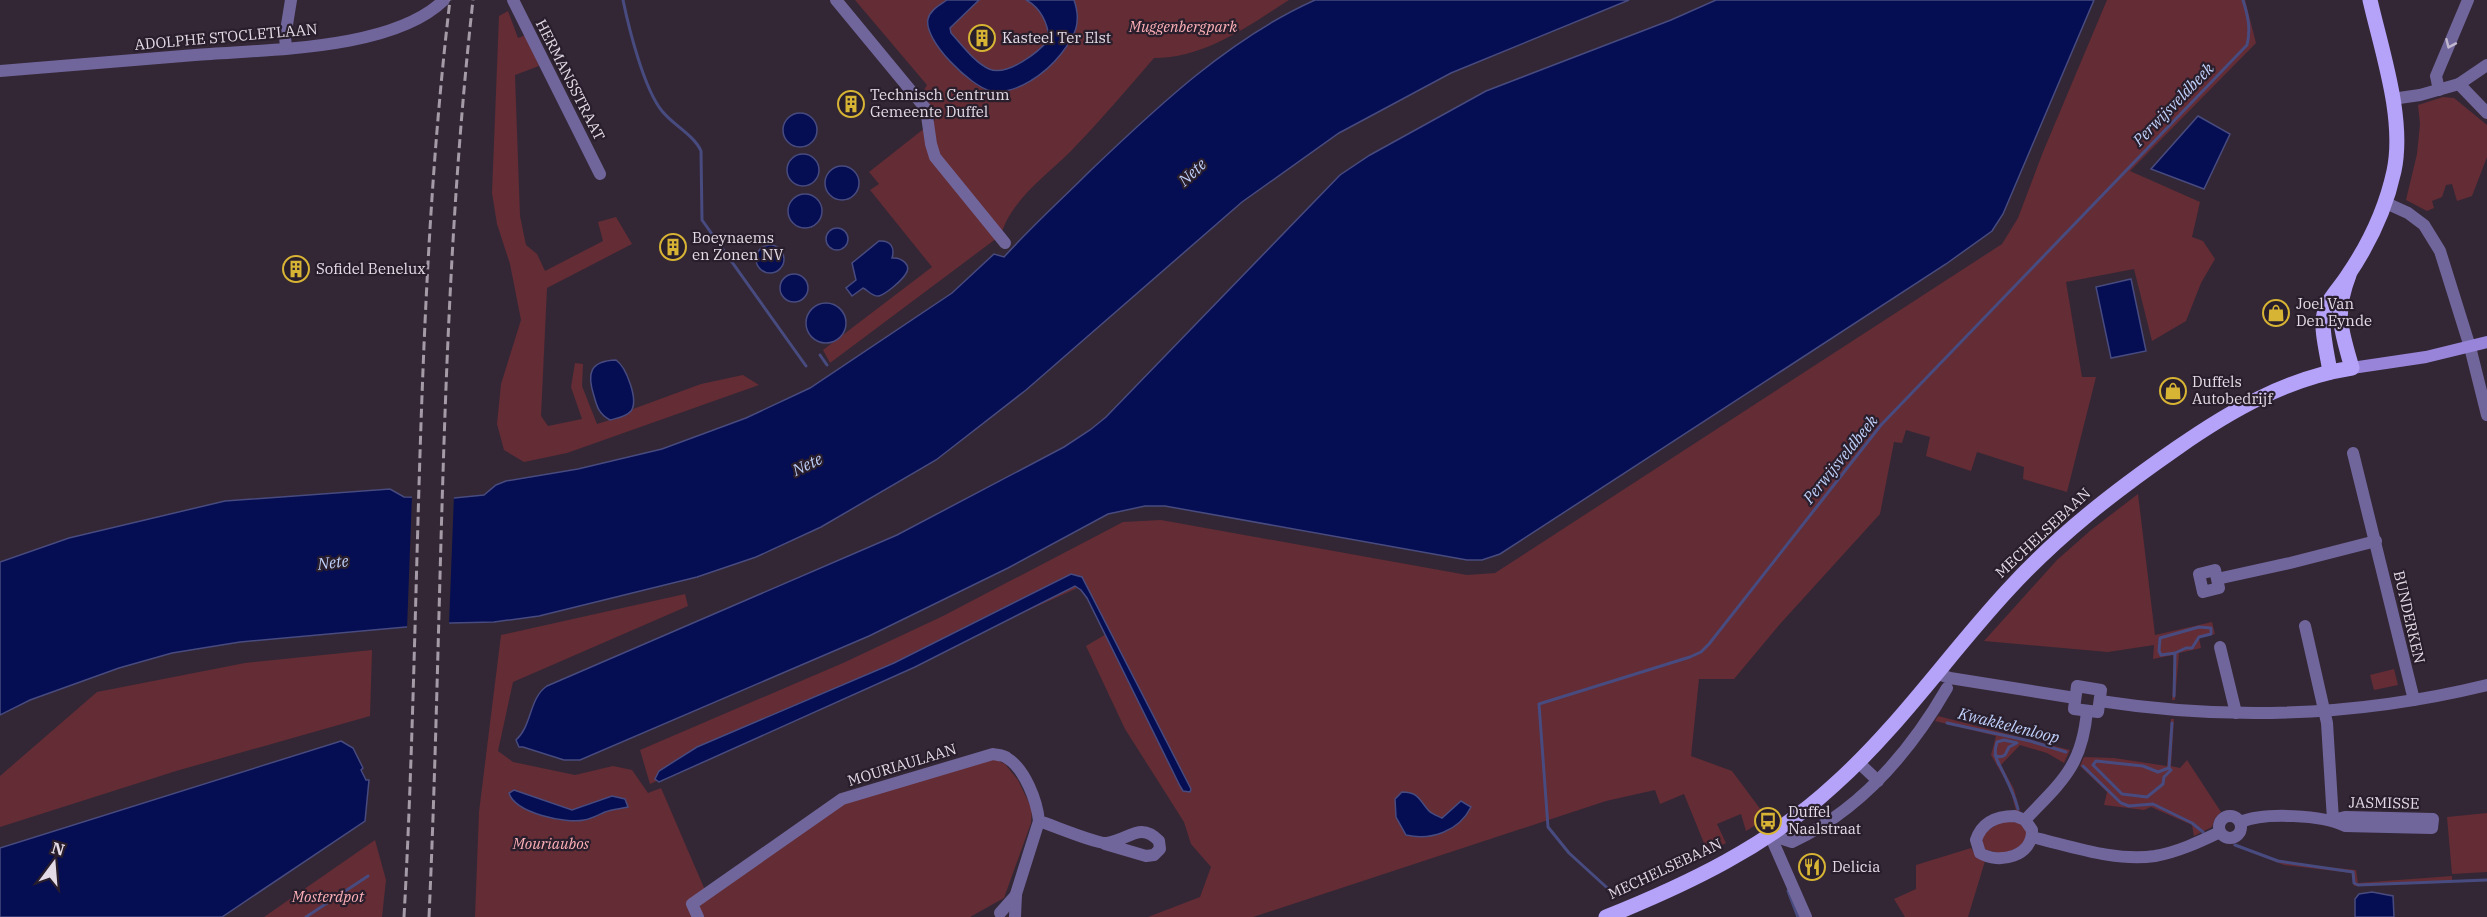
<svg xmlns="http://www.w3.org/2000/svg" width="2487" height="917" font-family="'IBM Plex Serif',serif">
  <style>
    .green { fill: #642c34 }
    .water { fill: #050d53; stroke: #484b7f; stroke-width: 1.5 }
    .pier { fill: #332736 }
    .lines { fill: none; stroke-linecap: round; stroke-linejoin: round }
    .stream { stroke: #484b7f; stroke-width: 3 }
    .minor { stroke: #71669b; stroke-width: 12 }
    .tertiary { stroke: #71669b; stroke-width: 12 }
    .secondary { stroke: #9885d9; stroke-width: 12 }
    .primary { stroke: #b5a2f9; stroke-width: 15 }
    .rail { stroke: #a49ba7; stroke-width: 3; stroke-dasharray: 9 4.5; stroke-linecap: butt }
    .oneway { stroke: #c1b8cf }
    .labels { text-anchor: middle; stroke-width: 4.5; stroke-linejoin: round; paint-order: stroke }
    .park-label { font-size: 15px; font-style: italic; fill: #feb0b7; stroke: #291e2c }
    .street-label { font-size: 15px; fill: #e3dbe5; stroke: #291e2c }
    .poi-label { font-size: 15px; fill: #e3dbe5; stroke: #291e2c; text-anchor: start }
    .water-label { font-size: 16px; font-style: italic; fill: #bfd0fa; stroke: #291e2c }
  </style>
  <rect width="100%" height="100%" fill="#332736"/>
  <g class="green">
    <path d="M855,0H1289C1248,26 1205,58 1154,58C1127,89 1100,121 1071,151C1046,176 1011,200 1001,235L830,363L823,350L932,267L870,190L879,184L869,172L935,120L931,106L922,93L927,85Z"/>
    <path d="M2107,0H2245L2256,43L2130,171L2200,202L2192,237L2203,241L2215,259L2201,283L2186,321L2152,341L2134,269L2066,282L2082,377H2096L2067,492L2023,479L2024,467L1977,452L1971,471L1926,456L1930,437L1906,430L1902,443L1894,442L1880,514L1780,624L1734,679H1699L1691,756L1732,771L1767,818L1746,831L1741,814L1717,824L1726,843L1708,853L1684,794L1660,804L1655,790L1606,801L1253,917H1148L1200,897L1211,867L1191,844L1184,822L1125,729L1086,646L1108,633L1086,584L650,784L640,750L843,663L943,616L1123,522L1161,520L1467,575L1495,573L2002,244L2018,218L2043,152Z"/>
    <path d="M508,11L518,38L526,35L539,66L515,75L520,216L526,245L537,254L545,271L603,241L598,222L616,217L632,244L547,288L541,416L548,426L582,419L571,387L575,363L583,364L582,386L597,424L626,415L633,409L701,384L743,375L759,385L567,453L524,462L504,450L497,424L501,384L521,320L510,264L497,224L492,193L499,16Z"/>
    <path d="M2443,97L2454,98L2487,125V157L2472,196L2457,201L2452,184L2446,185L2442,197L2432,201L2434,208L2427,211L2406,200L2417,154L2420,124L2418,105Z"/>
    <path d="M2138,494L2155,635L2212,622L2215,634L2199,638L2201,648L2179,653L2175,700H2172L2175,665L2173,655L2153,659L2154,645L2108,652L1984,641L2057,560L2091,530Z"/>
    <path d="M685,594L688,606L513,682L498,751L513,762L575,775L613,766L632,770L648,793L661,788L708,897L838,806L993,758L1005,764L1018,780L1032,809L1031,823L1004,898L970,917H475L479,812L501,635Z"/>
    <path d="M372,650L370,716L176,771L0,827V776L97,692L245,663Z"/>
    <path d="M2394,669L2398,685L2374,690L2370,675Z"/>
    <path d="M1938,716L2070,750L2064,763L2047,753L2020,745L2001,765L2014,789L2020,812L2016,811L2010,788L1991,755L1996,736L1935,721Z"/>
    <path d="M2171,719H2174L2171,766L2180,768L2187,760L2221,812L2215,818L2212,827L2194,836L2192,825L2151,807L2144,810L2104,805L2107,792L2080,766L2084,757L2114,758L2167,766Z"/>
    <path d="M2487,813V872L2452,874L2447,817Z"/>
    <path d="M2019,821L2028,834L2022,846L2003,854L1983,849L1982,835L2000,822Z"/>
    <path d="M375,840L386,880L382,917H264Z"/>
    <path d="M2236,844L2286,863L2356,870L2358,883L2452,876V881L2354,886L2352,873L2284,865L2232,845Z"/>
    <path d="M1971,848L1975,854L1985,861L1968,917H1905L1894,899L1916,889V865Z"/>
  </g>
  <g class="water">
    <path d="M947,0H979L950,28L951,33C962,45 974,62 989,69C1007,77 1039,52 1049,39C1048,23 1040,7 1026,0H1074C1082,23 1075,36 1061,54C1046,73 1017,95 991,91C971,87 923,40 928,19C930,10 940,5 947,0Z"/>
    <path d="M1315,0H1629L1451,73L1339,133L1242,202L1026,390L936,460L821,527L756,557L697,577L539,616L494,622L450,623L240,642L172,653L119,668L30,700L0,715V562L69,538L225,501L390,489L404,497L454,498L484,495L496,485L506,481L578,469L662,449L746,418L810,388L952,293L994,254L1004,257C1031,227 1062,199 1091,170C1158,106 1230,38 1315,0Z"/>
    <path d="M1716,0H2094L2003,214L1992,231L1946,264L1500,554L1482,560H1467L1165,506H1145L1108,514L1008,568L869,636L580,760H564L523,747H519L516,740C532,726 529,698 547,686L897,535L1064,447L1090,430L1106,417L1340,175L1370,155L1486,91L1671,20Z"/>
    <circle cx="800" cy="130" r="17"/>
    <path d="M2198,116L2230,134L2204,189L2151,169Z"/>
    <circle cx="803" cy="170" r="16"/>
    <circle cx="842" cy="183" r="17"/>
    <circle cx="805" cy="211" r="17"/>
    <circle cx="837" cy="239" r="11"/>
    <path d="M879,241C891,240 895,248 892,258C901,257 913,265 905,275C901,281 886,294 879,296C872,297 868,290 863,288L852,296L846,288L856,280L852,263Z"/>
    <circle cx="770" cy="259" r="14"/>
    <circle cx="794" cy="288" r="14"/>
    <path d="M2131,279L2146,351L2111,358L2096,287Z"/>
    <circle cx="826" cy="323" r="20"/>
    <path d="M616,360C626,367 639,400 631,411C626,417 617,418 610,420C599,414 597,407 594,396C587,374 589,361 616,360Z"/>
    <path d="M1071,574L1082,577L1191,789L1190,792L1183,791L1180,786L1087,598L1081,590L1075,586L915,667L659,782L655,779L659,771L697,747L894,663Z"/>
    <path d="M341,741L353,748L363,768L361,770L366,780H369L365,821L222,917H0V848Z"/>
    <path d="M514,790L572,810L612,796L625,799L628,807C620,809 613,809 605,812C598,815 591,819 584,820C566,824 515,813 509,793Z"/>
    <path d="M1402,792C1419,792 1419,800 1429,811C1432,814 1438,816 1442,818L1461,801L1471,807C1459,831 1431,841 1406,835L1396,817L1395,799Z"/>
    <path d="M2372,892L2393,896L2394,917H2355V899L2359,894Z"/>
  </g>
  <path class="pier" d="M412,494L454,495L449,626L407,629Z"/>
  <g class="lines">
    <g class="stream">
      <path d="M623,0C629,29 644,89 662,111C673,125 694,135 701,151L702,220L806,366"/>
      <path d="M820,355L827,365"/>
      <path d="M2174,696L2175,653L2161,655L2159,651L2160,638L2199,627L2211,628V634L2199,637L2192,648H2186L2175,653"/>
      <path d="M1947,723L2030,741L2066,752"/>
      <path d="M1999,765C1995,755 1994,752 1997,742L2004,740L2017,743L2009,747L2005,755C2002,757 1998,757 1995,755C2003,774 2013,789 2018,809"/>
      <path d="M2083,766L2121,803L2129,806L2153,804L2192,823L2203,832"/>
      <path d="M2169,768L2171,770L2164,777L2163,784L2147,797L2122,794L2093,765L2096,761L2143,766L2158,772L2169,768L2172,723"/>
      <path d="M2235,845L2278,861L2353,872L2354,883L2358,885L2487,880"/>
      <path d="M1788,891L1798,917"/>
      <path d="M1615,895L1569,853L1548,827L1539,704L1690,657L1701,652L1709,644L1881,425L2247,45C2251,29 2248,16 2243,0"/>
      <path d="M306,917L368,876"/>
    </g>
    <g class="minor">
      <path d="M513,0L600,174"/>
      <path d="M836,0L926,109L931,144L935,157L1005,243"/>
      <path d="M286,47L285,37L291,0"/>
      <path d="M2459,84L2487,65"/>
      <path d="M2439,90L2436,76L2468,0"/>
      <path d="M2386,203L2408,213L2424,225L2440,251L2470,347L2487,415"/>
      <path d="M2353,453L2414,700"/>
      <path d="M2217,579L2219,588L2203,592L2199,574L2215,570L2217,579L2290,563L2376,541"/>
      <path d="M2220,647L2236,713"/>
      <path d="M1938,674L1950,678L2075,698"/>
      <path d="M2077,686L2101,690L2098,712L2074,709Z"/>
      <path d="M2100,701C2229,721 2360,716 2487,685"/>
      <path d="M1858,762L1878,781"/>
      <circle cx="2230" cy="827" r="11"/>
      <path d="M2015,816L2025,820L2032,830C2033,856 1999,865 1980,853L1976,840C1982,822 1996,816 2015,816Z"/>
      <path d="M2025,820C2061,782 2082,767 2087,711"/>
      <path d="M2241,822C2264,812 2323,815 2345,826L2432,828L2433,819L2345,817L2333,820L2327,723L2305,626"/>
      <path d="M1770,835L1792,842C1861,810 1910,752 1947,688"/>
      <path d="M1770,835L1806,917"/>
      <path d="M2032,837C2071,846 2115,862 2155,856C2178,852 2199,842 2220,832"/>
      <path d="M1000,913L1016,895"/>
      <path d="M698,917L692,904L842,799L993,754C997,755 1004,755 1007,758C1025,769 1037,801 1039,821C1052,825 1097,844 1107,843C1129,840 1140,821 1159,841L1160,849L1154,855L1146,856L1105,844"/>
      <path d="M1015,917L1016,894L1039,821"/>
    </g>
    <g class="tertiary">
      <path d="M0,71C65,66 130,60 195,55C265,49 392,51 444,0"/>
      <path d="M2392,99L2420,95L2459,84L2487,113"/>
    </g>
    <path class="secondary" d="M2352,368L2426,357L2487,342"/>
    <g class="primary">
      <path d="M2330,372C2328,357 2320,328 2324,314C2328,298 2340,288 2348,275C2369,244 2386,208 2394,171C2405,119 2382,52 2370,0"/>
      <path d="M1606,917C1688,884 1768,846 1834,785C1899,727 1948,655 2007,591C2058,535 2115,491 2177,448C2230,411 2287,378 2352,368C2341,329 2334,314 2349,275"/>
    </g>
    <g class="rail">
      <path d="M404,917C421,611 414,304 450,0"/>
      <path d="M429,917C443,611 439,304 473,0"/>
    </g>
  </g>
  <defs><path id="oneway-chevron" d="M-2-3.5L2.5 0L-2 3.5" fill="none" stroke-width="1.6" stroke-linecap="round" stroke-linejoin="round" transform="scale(1.5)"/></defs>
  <use class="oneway" href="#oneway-chevron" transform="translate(2450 44) rotate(114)"/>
  <defs>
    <symbol id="building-ring" viewBox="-11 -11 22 22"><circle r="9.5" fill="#291e2c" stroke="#d7b434" stroke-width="1.5"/><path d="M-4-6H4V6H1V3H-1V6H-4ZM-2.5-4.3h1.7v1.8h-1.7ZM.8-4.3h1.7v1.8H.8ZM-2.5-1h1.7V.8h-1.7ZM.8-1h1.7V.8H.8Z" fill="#d7b434"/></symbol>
    <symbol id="shop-ring" viewBox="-11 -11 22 22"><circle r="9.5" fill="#291e2c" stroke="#d7b434" stroke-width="1.5"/><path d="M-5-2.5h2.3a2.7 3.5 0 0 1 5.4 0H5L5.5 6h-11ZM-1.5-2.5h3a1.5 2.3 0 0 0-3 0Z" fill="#d7b434"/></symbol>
    <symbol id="bus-ring" viewBox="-11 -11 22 22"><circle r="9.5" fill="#291e2c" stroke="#d7b434" stroke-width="1.5"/><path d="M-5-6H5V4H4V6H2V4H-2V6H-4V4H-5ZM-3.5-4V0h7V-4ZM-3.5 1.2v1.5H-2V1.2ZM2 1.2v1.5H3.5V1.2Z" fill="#d7b434"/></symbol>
    <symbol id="restaurant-ring" viewBox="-11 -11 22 22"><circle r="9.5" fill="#291e2c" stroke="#d7b434" stroke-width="1.5"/><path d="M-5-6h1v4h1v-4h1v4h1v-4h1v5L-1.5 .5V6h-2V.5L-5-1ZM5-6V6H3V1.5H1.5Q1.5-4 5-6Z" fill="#d7b434"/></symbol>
  </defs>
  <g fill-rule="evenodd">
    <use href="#building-ring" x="967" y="23" width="30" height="30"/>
    <use href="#building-ring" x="836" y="89" width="30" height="30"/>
    <use href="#building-ring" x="658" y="232" width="30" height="30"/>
    <use href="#building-ring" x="281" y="254" width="30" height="30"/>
    <use href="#shop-ring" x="2261" y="298" width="30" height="30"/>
    <use href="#shop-ring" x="2158" y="376" width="30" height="30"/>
    <use href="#bus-ring" x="1753" y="806" width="30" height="30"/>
    <use href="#restaurant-ring" x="1797" y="852" width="30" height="30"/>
  </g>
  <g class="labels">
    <g class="park-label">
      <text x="1183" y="32">Muggenbergpark</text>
      <text x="551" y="849">Mouriaubos</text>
      <text x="328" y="902">Mosterdpot</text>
    </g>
    <g class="street-label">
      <text transform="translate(226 37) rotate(-5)" y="5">ADOLPHE STOCLETLAAN</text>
      <text transform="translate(570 80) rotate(63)" y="5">HERMANSSTRAAT</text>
      <text transform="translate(2043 533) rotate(-43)" y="5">MECHELSEBAAN</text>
      <text transform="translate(2409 617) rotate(77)" y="5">BUNDERKEN</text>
      <text transform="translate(902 765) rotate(-17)" y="5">MOURIAULAAN</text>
      <text transform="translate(2384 803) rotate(1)" y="5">JASMISSE</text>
      <text transform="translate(1665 869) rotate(-25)" y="5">MECHELSEBAAN</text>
    </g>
    <g class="poi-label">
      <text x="1002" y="43">Kasteel Ter Elst</text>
      <text x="870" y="100">Technisch Centrum<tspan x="870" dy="17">Gemeente Duffel</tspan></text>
      <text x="692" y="243">Boeynaems<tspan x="692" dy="17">en Zonen NV</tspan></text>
      <text x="316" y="274">Sofidel Benelux</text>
      <text x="2296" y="309">Joel Van<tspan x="2296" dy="17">Den Eynde</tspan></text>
      <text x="2192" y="387">Duffels<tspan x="2192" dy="17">Autobedrijf</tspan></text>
      <text x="1788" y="817">Duffel<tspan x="1788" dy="17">Naalstraat</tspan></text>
      <text x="1832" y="872">Delicia</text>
    </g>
    <g class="water-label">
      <text transform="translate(2173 104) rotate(-46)" y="6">Perwijsveldbeek</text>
      <text transform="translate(1192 172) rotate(-43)" y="6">Nete</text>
      <text transform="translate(1840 459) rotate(-51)" y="6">Perwijsveldbeek</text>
      <text transform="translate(807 464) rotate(-26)" y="6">Nete</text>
      <text transform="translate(333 562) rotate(-7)" y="6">Nete</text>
      <text transform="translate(2009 725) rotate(14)" y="6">Kwakkelenloop</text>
    </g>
  </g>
  <g transform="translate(54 863) rotate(16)" stroke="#291e2c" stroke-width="4.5" paint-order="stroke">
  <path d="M0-4.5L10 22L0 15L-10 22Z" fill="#e3dbe5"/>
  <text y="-9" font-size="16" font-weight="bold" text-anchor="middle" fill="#e3dbe5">N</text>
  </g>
</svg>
